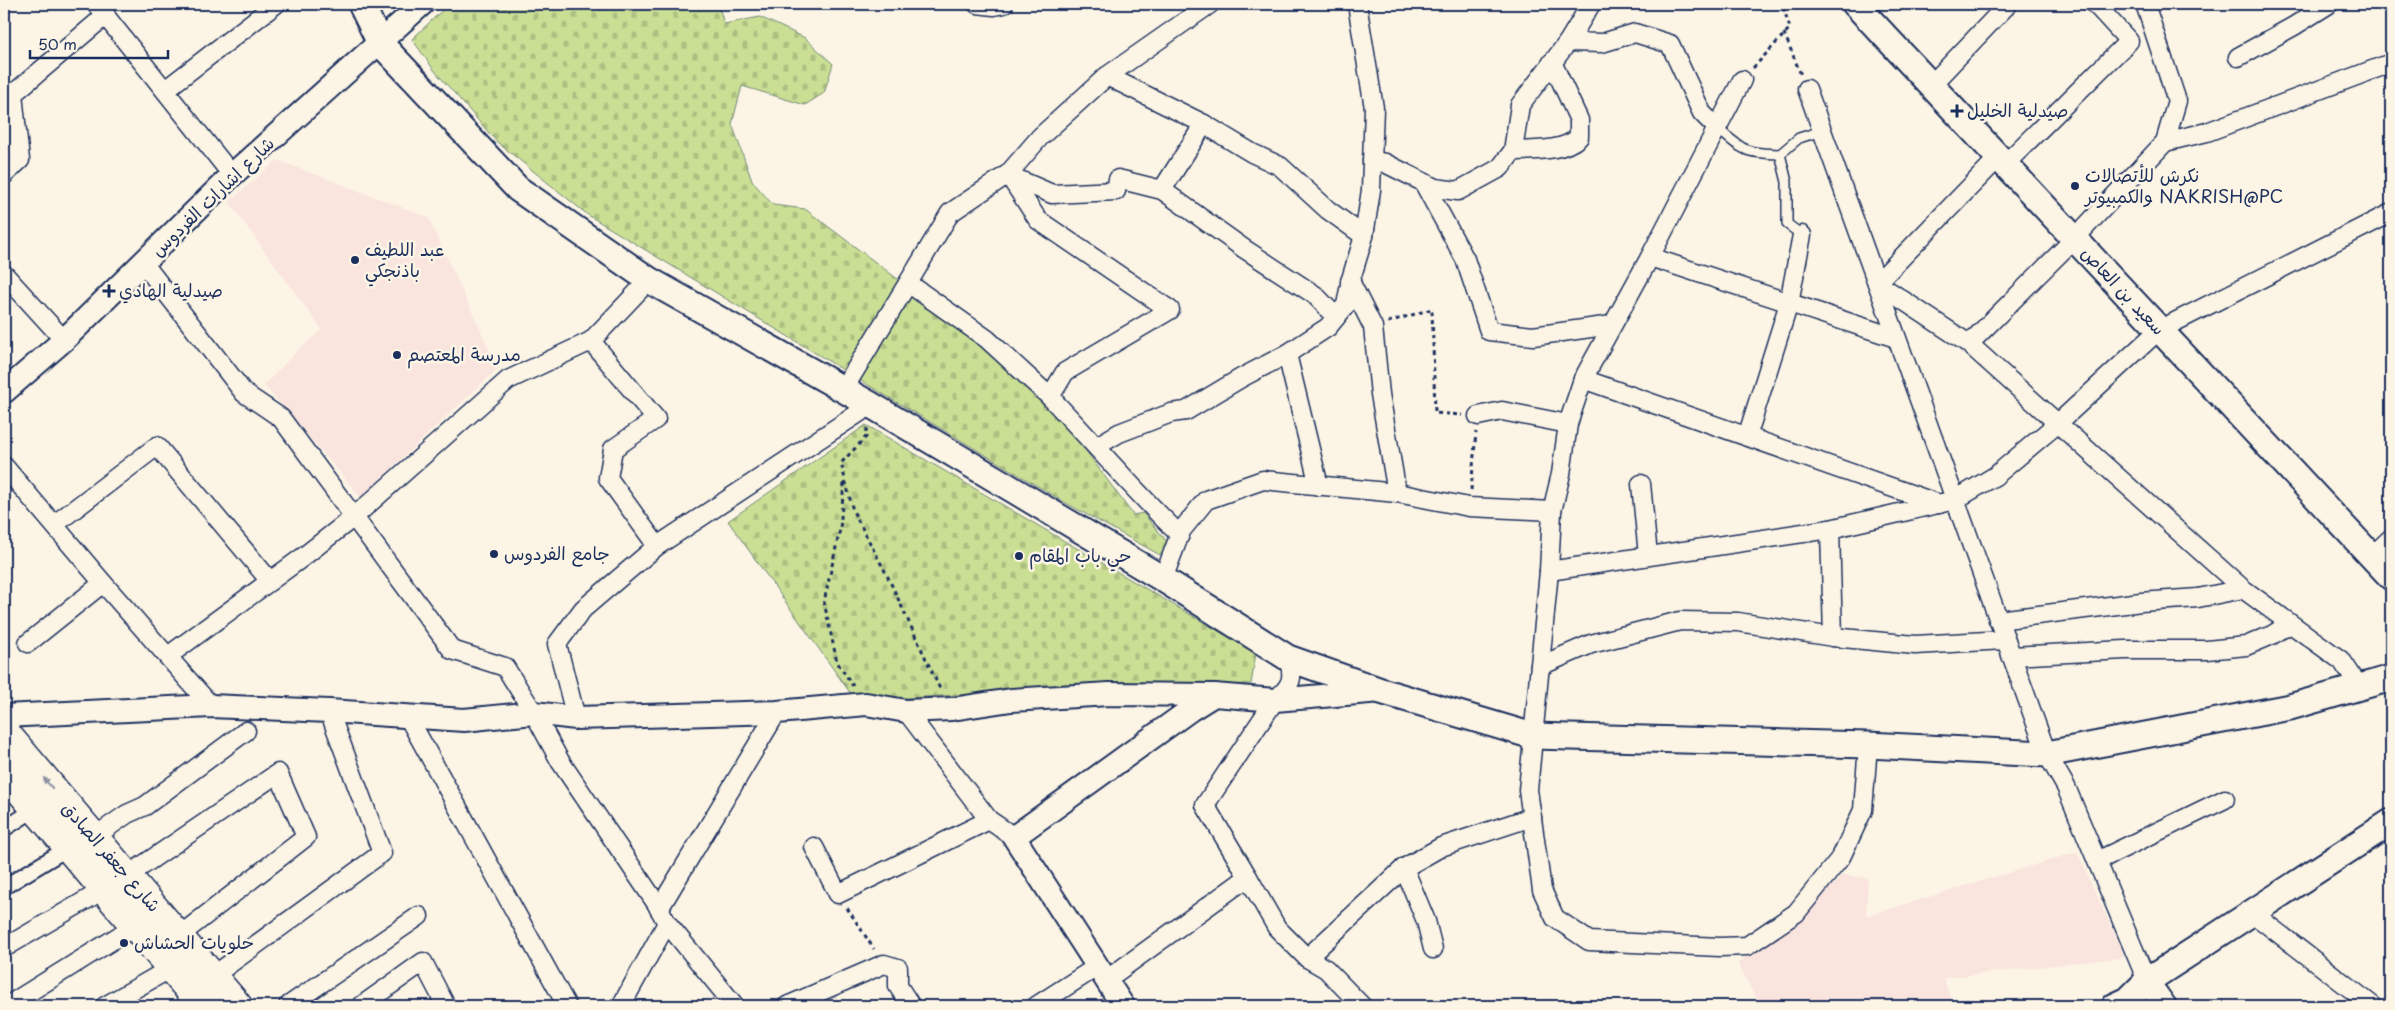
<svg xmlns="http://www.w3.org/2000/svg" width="2395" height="1010" font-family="'Playpen Sans','Playpen Sans Arabic',sans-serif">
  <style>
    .built { fill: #fae4de }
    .cemetery { fill: url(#cemetery-stones); stroke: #728779 }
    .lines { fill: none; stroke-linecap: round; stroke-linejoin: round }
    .service-casing { stroke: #1b2f5e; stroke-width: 12 }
    .pedestrian-casing { stroke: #1b2f5e; stroke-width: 18 }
    .minor-casing { stroke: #1b2f5e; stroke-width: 21 }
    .tertiary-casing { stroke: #1b2f5e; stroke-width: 26 }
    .secondary-casing { stroke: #1b2f5e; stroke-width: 29 }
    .primary-casing { stroke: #1b2f5e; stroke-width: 31 }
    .path { stroke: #1b2f5e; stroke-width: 3; stroke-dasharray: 4 4; stroke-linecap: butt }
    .service { stroke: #fcf5e5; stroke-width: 9 }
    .pedestrian { stroke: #fcf5e5; stroke-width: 14 }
    .minor { stroke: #fcf5e5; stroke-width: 18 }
    .tertiary { stroke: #fcf5e5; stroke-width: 22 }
    .secondary { stroke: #fcf5e5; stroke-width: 25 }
    .primary { stroke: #fcf5e5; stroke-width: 28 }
    .oneway { fill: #8c92a2 }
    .poi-dot { fill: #1b2f5e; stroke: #fcf5e5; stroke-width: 2 }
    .labels { text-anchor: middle; stroke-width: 5; stroke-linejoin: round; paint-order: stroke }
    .poi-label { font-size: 18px; fill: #1b2f5e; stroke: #fcf5e5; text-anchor: start }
    .street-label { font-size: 18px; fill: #1b2f5e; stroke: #fcf5e5 }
  </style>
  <defs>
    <pattern id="cemetery-stones" width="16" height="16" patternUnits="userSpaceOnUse" patternTransform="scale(1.25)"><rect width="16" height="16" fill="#cadf94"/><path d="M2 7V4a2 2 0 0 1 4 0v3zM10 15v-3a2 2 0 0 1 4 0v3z" fill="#adc082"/></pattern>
  </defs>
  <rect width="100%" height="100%" fill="#fcf5e5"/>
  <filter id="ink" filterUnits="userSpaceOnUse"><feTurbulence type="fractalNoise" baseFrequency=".02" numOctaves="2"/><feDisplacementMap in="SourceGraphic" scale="10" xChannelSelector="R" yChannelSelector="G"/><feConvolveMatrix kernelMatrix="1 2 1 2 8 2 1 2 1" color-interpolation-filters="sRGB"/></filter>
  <g filter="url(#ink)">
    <g class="built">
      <path d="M277,160L428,217L498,368L361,497L264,385L301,347L322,330L229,202Z"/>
      <path d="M2077,852L2125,957L1944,978L1953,1006H1760L1738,963L1811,909L1842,875L1868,878L1866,916Z"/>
    </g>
    <g class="cemetery">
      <path d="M449,4H718L724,24L760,17L805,38L833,64L824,93L805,105L742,86L732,124L752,181L773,205L805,209L985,345L1059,414L1133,515L1143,513L1169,544L1160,555L1066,503L873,388L588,215L497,142L434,70L412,39Z"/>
      <path d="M866,425L1256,653L1251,684L1095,687L856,701L728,521Z"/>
    </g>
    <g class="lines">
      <defs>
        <g id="service">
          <path d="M1717,128C1744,151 1744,153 1780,154"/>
          <path d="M1802,235L1787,224V182L1780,154L1799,138L1822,131"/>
        </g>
        <g id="pedestrian">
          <path d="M4,829L35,809"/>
          <path d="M4,887L68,848"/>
        </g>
        <g id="minor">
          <path d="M96,4L232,175"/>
          <path d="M977,4L994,6L1004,4"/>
          <path d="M1591,4L1568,42L1602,43L1635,33L1670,44L1702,113L1717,128"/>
          <path d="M2238,57L2294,26L2329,4"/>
          <path d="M1107,76L1204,124L1252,153L1280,166L1328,210L1364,236"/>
          <path d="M1742,80L1650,257L1583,379L1568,424L1561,474L1552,511L1549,571L1528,790L1542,890L1555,918L1589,941L1720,947L1747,946L1796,913L1841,857L1863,810L1868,745"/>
          <path d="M1932,84L2008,4"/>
          <path d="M1807,89L2047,754L2066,787L2147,981"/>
          <path d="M165,90L276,4"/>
          <path d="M2165,142L2207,132L2391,63"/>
          <path d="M1513,151C1533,150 1563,152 1579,137V120L1552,62"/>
          <path d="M2000,156L1877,283L1969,344L2243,589L2342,661L2360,688"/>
          <path d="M1372,161L1385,163L1435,188L1458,191L1500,168L1513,151L1520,105L1568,42"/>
          <path d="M2006,163L2129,41L2095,4"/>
          <path d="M1008,174L1038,220L1170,310L1065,372L1050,397C1094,443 1134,491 1180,535"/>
          <path d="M4,175L20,160L13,94L106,15"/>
          <path d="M1008,175L1052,194L1116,191L1118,179L1162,190L1243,248L1315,295L1336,317"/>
          <path d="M1423,182L1465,259L1489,331L1533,336L1612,325"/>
          <path d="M1162,190L1204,124"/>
          <path d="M1650,257L1896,338"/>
          <path d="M144,264L244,393L281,418L452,650L505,667L534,713L560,761L656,903L667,923L735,1006"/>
          <path d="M4,274L64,340"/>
          <path d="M1350,281L1373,327L1380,394L1397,493"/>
          <path d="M591,341L656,419L613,449L608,478L657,546"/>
          <path d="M1969,344L2075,238L2165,142L2177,101L2145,4"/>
          <path d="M1287,354L1319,486"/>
          <path d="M1583,379L1939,504"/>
          <path d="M843,390L908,283"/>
          <path d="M1050,397L987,339L908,283L950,213L1008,174L1040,137L1107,76L1210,4"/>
          <path d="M1478,416L1502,411L1568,424"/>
          <path d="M1747,437L1789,303L1802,235"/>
          <path d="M1097,446L1119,433L1171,413L1186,411L1241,378L1287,354L1328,327L1346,305L1351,279L1364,236L1371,190L1374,108L1357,4"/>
          <path d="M4,466L103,583L211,706"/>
          <path d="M1641,484L1648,555"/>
          <path d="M55,524L157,446L270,581"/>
          <path d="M1830,529L1833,637"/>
          <path d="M2372,556L2391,538"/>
          <path d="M1549,571L1830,529L1955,500L1995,476L2057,424L2159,330L2391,213"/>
          <path d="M1163,579L1181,531L1206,500L1263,480L1397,493L1469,507L1552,511"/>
          <path d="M1998,620L2141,602L2198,598L2243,589"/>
          <path d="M28,643L103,583"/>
          <path d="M168,656L303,557L355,516L508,380L591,341L649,280"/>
          <path d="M2011,656L2125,650H2207L2246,646L2272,635L2290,624"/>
          <path d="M1540,666L1591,644L1680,621L1738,622L1833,637L1915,645L2005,640"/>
          <path d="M906,711L989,820L1014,837"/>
          <path d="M408,717L567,1006"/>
          <path d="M576,718L557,644L583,609L657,546L871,405"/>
          <path d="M94,837L127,814L145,806L246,731"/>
          <path d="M814,847L838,894L989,820"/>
          <path d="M2097,861L2225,799"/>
          <path d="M1404,868L1426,921L1433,949"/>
          <path d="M127,876L278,773L306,837L179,936"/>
          <path d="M1248,877L1277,928L1307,958L1326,969L1362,1006"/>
          <path d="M659,909L777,712"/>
          <path d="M2251,912L2373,1006"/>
          <path d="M4,948L105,889"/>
          <path d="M1307,958L1404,868L1441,847L1532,817"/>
          <path d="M213,976L382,853L329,711"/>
          <path d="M1106,980L1248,877L1205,805L1275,700C1291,686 1295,679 1288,658"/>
          <path d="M7,1006L135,926"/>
          <path d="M105,1006L171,968"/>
          <path d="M288,1006L419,916"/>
          <path d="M361,1006L423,962L446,1006"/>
          <path d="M621,1006L667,923"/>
          <path d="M787,1006L884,964L898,968V986L911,1006"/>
          <path d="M1036,1006L1098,966"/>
        </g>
        <g id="tertiary">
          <path d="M4,392L64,340L232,175L422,4"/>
          <path d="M4,716L211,706L329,711L464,720L534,713L576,718L777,712L866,704L906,711L952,709L1011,700L1109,694L1214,695L1275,700L1381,691"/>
          <path d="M2147,981L2165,1006"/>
          <path d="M1123,1006L1014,837L1190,710L1214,695"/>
        </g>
        <g id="secondary">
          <path d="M361,4L380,43L518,189L649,280L871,405L1163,579L1288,658L1381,691L1533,736L1868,745L2047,754L2290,707L2391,678"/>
          <path d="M1855,4L2391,577"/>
          <path d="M2115,1006L2128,1000L2147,981L2391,822"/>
        </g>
        <g id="primary">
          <path d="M4,731L238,1006"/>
          <path d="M4,772L203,1006"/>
        </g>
      </defs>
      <use href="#service" class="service-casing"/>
      <use href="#pedestrian" class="pedestrian-casing"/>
      <use href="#minor" class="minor-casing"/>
      <use href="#tertiary" class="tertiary-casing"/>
      <use href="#secondary" class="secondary-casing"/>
      <use href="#primary" class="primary-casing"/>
      <g class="path">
        <path d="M1784,33L1801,75"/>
        <path d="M1753,68L1790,28L1782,4"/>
        <path d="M1388,322L1432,309L1435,413L1462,415"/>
        <path d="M867,428L866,437L841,463L853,511L887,575L940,689"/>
        <path d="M844,483L840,529L824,602L837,662L853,686"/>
        <path d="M1471,490L1476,432"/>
        <path d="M847,908L874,949"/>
      </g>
      <use href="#service" class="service"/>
      <use href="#pedestrian" class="pedestrian"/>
      <use href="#minor" class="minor"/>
      <use href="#tertiary" class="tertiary"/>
      <use href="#secondary" class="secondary"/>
      <use href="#primary" class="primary"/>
    </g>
    <defs><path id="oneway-solid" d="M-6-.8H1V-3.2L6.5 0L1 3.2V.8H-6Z" transform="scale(1.25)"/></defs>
    <use class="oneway" href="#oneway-solid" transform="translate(48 783) rotate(-130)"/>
  </g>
  <g class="poi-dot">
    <path d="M1954.5 103.5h5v5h5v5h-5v5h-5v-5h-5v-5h5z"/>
    <circle cx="2075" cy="186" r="5"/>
    <circle cx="355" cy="260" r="5"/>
    <path d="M106.5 283.5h5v5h5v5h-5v5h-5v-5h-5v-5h5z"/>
    <circle cx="397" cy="355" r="5"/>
    <circle cx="494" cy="554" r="5"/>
    <circle cx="1019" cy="556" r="5"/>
    <circle cx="124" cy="943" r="5"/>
  </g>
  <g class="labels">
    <g class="poi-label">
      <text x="1967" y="117">صيدلية الخليل</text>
      <text x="2085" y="182">نكرش للأتصالات<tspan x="2085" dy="21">والكمبيوتر NAKRISH@PC</tspan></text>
      <text x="365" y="256">عبد اللطيف<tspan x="365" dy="21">باذنجكي</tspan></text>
      <text x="119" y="297">صيدلية الهادي</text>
      <text x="407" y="361">مدرسة المعتصم</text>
      <text x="504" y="560">جامع الفردوس</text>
      <text x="1029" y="562">حي باب المقام</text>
      <text x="134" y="949">حلويات الحشاش</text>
    </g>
    <g class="street-label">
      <text transform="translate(213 197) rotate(-44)" y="6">شارع اشارات الفردوس</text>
      <text transform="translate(2123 291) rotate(47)" y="6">سعيد بن العاص</text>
      <text transform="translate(111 857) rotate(49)" y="6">شارع جعفر الصادق</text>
    </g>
  </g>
  <rect width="2395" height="1010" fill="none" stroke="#fcf5e5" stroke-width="20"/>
  <rect x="10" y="10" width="2375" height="990" fill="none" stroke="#1b2f5e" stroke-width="2" filter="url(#ink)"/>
  <path d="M30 50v8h138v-8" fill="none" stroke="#1b2f5e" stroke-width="2.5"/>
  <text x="38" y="50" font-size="15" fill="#1b2f5e" stroke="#fcf5e5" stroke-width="4" paint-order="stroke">50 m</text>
</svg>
